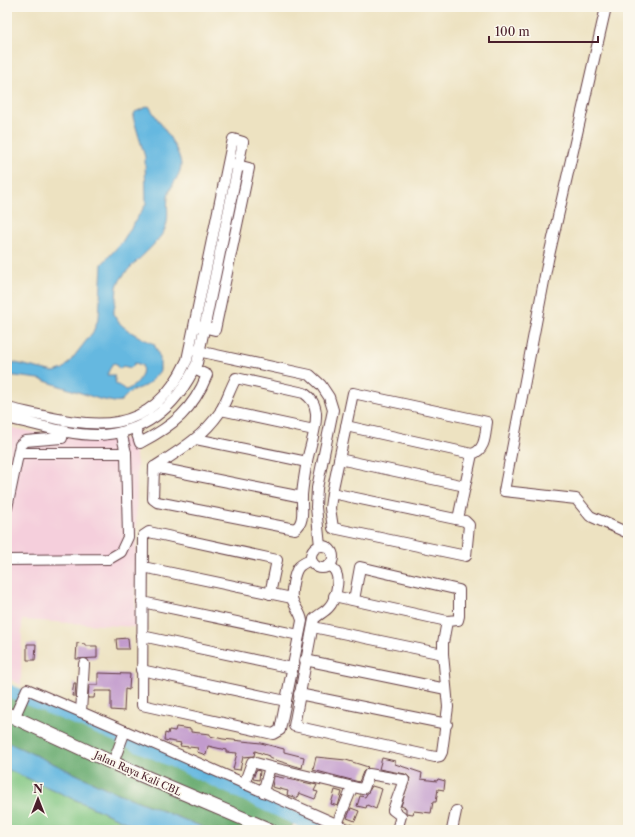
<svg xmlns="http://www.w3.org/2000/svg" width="635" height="837" font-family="'Libre Caslon Text',serif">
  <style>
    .built { fill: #f5cfdc }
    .green { fill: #80c681; stroke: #657256 }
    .forest { fill: #68ab6f; stroke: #59654d }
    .water { fill: #65b8e0; stroke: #586c86; fill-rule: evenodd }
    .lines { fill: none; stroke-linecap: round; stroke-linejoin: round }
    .river { stroke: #65b8e0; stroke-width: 13 }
    .building { fill: #c29bcd }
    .minor-casing { stroke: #623c42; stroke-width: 12 }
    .major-casing { stroke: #623c42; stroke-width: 15 }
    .minor { stroke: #fff; stroke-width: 10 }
    .major { stroke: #fff; stroke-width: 13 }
    .labels { text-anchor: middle; stroke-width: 3.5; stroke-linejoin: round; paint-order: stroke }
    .street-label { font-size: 10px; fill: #4a1f2b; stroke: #fbf7ec }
  </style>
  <rect width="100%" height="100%" fill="#fbf7ec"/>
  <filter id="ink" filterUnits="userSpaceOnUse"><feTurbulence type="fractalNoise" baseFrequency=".025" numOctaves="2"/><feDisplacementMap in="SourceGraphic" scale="8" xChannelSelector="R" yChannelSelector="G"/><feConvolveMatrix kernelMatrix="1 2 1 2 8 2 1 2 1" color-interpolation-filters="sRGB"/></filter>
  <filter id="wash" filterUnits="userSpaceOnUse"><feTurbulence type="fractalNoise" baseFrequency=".012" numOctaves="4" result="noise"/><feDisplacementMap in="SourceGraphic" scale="16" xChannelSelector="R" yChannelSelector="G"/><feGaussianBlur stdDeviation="0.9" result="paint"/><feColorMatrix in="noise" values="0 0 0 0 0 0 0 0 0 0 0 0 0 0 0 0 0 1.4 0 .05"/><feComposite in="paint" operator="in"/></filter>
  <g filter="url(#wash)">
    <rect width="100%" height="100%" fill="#ede2c1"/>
    <path class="built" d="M7,427L51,435L107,441L133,438L137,464L135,627L22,620L21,685L7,678Z"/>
    <path class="green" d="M7,769L143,830H7Z"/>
    <path class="forest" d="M7,693L295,820L290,830H210L108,789L7,742Z"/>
    <g class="water">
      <path d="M149,106C158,121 180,148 181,165C181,174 172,184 169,193C165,206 171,218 164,231C153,250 125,268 118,284C116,288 117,294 116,299C116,303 113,309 114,314C118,328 142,338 154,344L160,358V371L147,385L131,391L121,401L114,402L99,399L39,379L7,375V361L54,372L63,369L68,364L93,332L99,317L102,264L122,242L146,204L145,157L133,117L135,112ZM115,363L119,369L123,366L131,368L135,363L142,365C145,376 136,386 126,390L116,384L114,375H107L112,364Z"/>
      <path d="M7,742L108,789L210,830H143L7,769Z"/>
    </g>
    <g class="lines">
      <path class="river" d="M7,690L134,743L321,830"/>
    </g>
    <g id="blocks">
      <g class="building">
        <path d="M128,638L129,649H117L116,639Z"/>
        <path d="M77,643L85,644V646H97V658L76,659Z"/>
        <path d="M27,644H36L35,660H27Z"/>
        <path d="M98,673L130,674L129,690L125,689L124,711L111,710V691H95L94,698H88L89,685H98Z"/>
        <path d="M74,683H76L75,696H72Z"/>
        <path d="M176,727L191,729V732L210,734V736L223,739L261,743L284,749V752L304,757L302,768L269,758V756L255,751L254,756L243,757L240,770L233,769L237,753L226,752V750L208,746L206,755L197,752L198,748L180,746L181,743L164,740L165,733L168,734L169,730L175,731Z"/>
        <path d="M316,757L346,760L368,767L363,772L359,782L313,770Z"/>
        <path d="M382,758L395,761V764L422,773L421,779L437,781L438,779L445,781L444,790L438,789L436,802H433L431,813L414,811L413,814L406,813V808L401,806L410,778L405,774L379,769Z"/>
        <path d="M256,770L260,771L259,780L253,779Z"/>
        <path d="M274,776L317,785L314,791L318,792L315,799L299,793L297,798L287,795L288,791L272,787Z"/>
        <path d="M372,786L382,789L376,809L367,805L366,808L357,806L360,796L365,797Z"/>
        <path d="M335,790L342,792L338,806L331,804Z"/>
        <path d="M351,808L359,811L355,821L347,818Z"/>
      </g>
    </g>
  </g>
  <g filter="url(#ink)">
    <use href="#blocks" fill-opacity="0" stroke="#623c42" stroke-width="1"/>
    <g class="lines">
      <defs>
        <g id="minor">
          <path d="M606,7L548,260L504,491L576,499L590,516L628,533"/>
          <path d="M198,326L215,330L249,168L233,164"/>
          <path d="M193,350L310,375L321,385L329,397L333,410L317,488L316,507L320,546"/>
          <path d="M236,378L304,393C311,398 315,403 316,413C317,429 310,446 307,461C305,472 303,484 302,495C301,506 306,522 295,529L157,502L153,499L154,467C179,451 203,437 220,412C226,402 230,389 236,378Z"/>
          <path d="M7,408C82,424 146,448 187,360L233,139L243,142L197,363C177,406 146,434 97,435C67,435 36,424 7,418"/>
          <path d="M221,410L314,430"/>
          <path d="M346,426L472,454"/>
          <path d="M135,428L140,443C173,426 193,410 207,375L194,369"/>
          <path d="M196,439L307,462"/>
          <path d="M19,453H126"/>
          <path d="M339,459L465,486"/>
          <path d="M154,467L302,497"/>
          <path d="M332,493L465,521L469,525L466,556L333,528L330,508L332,493L353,393L487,422C485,434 486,450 472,454L458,519"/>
          <path d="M7,508L20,445L25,441L62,438L64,430"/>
          <circle cx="322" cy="557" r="11"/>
          <path d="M7,560L109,559L121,552L128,537L126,453L121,432"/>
          <path d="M330,565C332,567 335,570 336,573C340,581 335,601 329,607C325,612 319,614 314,619L294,726L435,757L440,756L442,752L448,707L443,654V643L447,621L458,620L459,616V590L360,567L354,600"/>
          <path d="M143,567L292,598"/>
          <path d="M270,594L277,560L149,532L143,536L142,705L273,734L280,730L302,621C301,612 294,607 292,598C291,591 294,574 298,568C302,563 306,562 311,560"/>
          <path d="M334,596L447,621"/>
          <path d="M142,602L299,635"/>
          <path d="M313,627L443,654"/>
          <path d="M142,636L292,668"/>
          <path d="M305,660L446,689"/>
          <path d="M84,664L81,712L125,731"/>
          <path d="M141,670L286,701"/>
          <path d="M299,694L447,724"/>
          <path d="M14,718L27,689L81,712"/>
          <path d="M113,763L125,731L350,830"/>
          <path d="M244,784L252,762L270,767"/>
          <path d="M263,792L270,767L362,789L364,788L369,774L404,780L393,810L401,816L397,830"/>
          <path d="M337,824L352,788"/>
          <path d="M452,830L456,811"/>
        </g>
        <path id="major" d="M7,714L113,763L270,830"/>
      </defs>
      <use href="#minor" class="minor-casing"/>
      <use href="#major" class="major-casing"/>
      <use href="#minor" class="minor"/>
      <use href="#major" class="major"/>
    </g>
  </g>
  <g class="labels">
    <g class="street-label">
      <text transform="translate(138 773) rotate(24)" y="4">Jalan Raya Kali CBL</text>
    </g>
  </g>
  <rect width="635" height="837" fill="none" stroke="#fbf7ec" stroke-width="24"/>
  <g transform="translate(38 799)" stroke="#fbf7ec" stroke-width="3" paint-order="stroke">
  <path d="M0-3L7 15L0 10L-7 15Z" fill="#4a1f2b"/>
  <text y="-6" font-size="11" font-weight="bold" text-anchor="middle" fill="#4a1f2b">N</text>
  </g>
  <path d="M489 36v6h109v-6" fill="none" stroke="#4a1f2b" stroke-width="2"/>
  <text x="495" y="36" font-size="12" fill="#4a1f2b" stroke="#fbf7ec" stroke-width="3" paint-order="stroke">100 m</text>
</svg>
